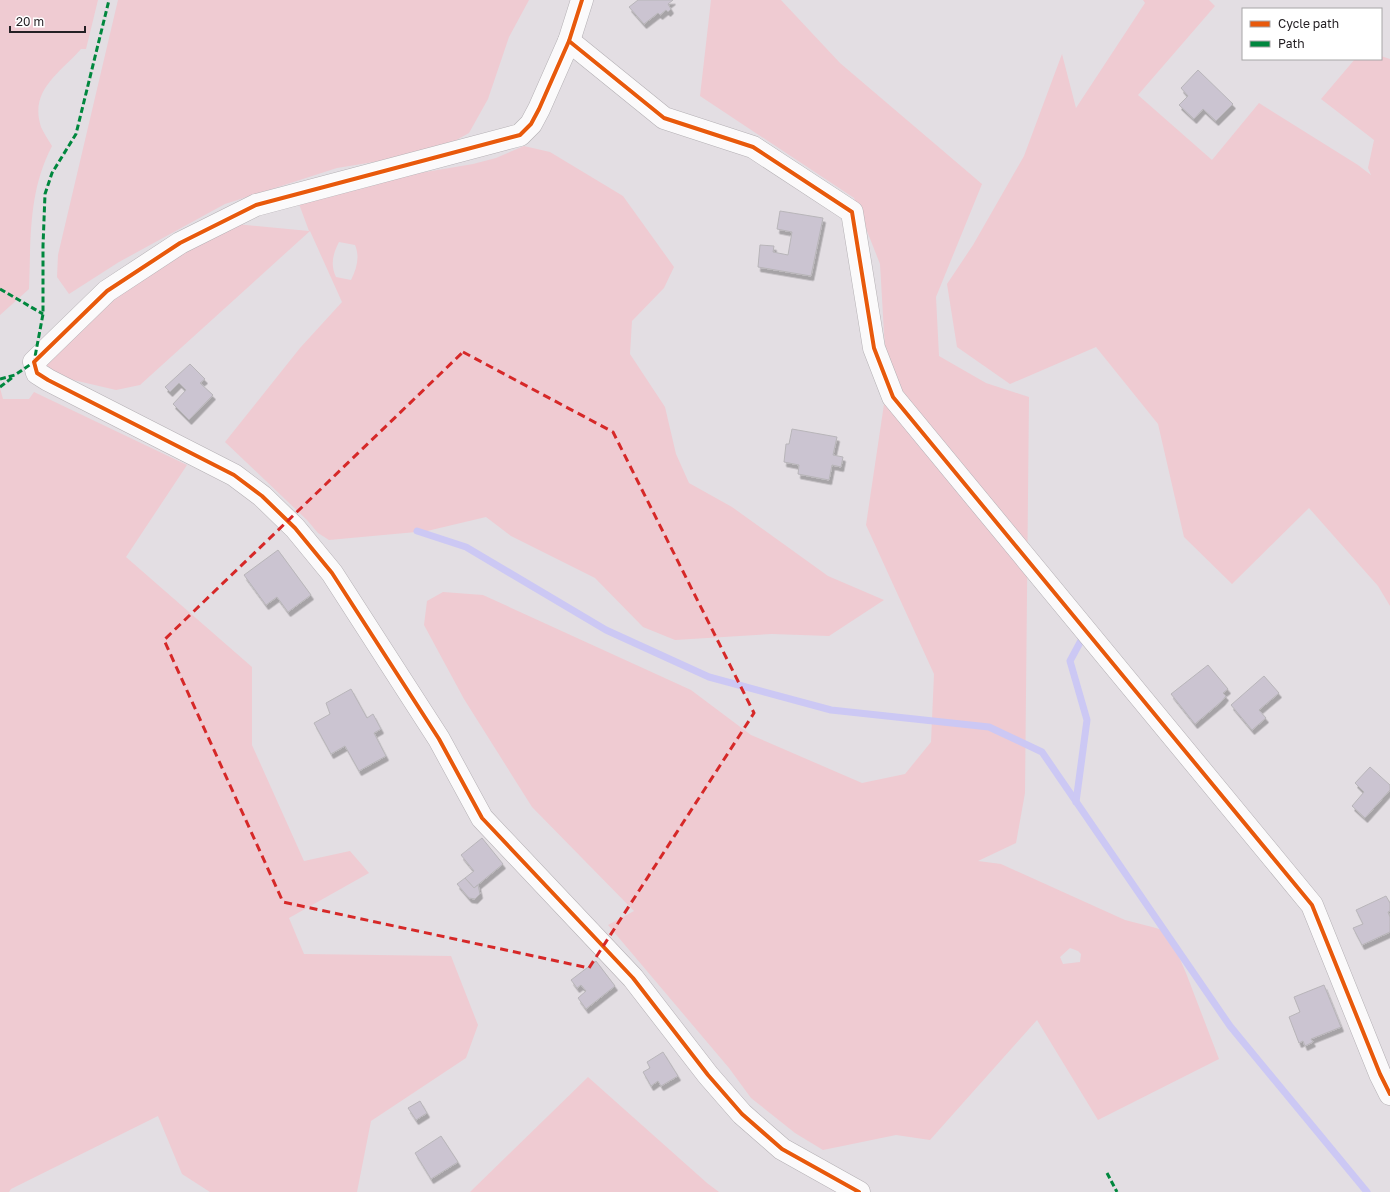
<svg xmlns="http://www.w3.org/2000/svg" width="1390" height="1192" font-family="'Golos Text',sans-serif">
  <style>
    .green { fill: #efcbd2; fill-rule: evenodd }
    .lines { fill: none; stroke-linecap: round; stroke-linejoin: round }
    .stream { stroke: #ccc8f4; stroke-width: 7 }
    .building { fill: #cbc4d1; stroke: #b8b5b9; filter: url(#shadow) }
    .minor-casing { stroke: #b4b0b4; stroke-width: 23 }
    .minor { stroke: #fbfafb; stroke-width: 22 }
    .quiet { stroke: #00873e; stroke-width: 3; stroke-dasharray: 6 3; stroke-linecap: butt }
    .cycleway-casing { stroke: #fff; stroke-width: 6 }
    .cycleway { stroke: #e8590c; stroke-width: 4 }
    .marked { fill: none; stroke: #d62828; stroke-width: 3; stroke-dasharray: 8 5; stroke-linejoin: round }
  </style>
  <defs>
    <filter id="shadow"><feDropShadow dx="2.5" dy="4.5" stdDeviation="0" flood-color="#0004"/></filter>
  </defs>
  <rect width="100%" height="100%" fill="#e3dee3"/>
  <g class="green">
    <path d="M0,0H98L86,49H81C60,73 29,90 41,127C44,133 48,140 52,146C28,192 31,239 29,289L0,315Z"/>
    <path d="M118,0H529L509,37L488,99L469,133L435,152L337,168L225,204L119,262L69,294L57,277L58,255Z"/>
    <path d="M711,0H781L840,63L982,184L936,297L939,356L986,383L1029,397L1025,793L1016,843L978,861L1001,864L1125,920L1156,928L1168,932L1186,973L1219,1059L1098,1120L1037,1020L930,1140L896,1135L823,1150L795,1133L751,1098L729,1068L608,925L634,911L532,807L464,699L424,625L427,601L443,592L483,595L691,690L751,735L862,783L905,774L931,742L934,674L866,525L887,384L880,264L854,198L700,96ZM1070,948L1078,951L1081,954L1080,962L1063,964L1060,957Z"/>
    <path d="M1143,0H1209L1215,6L1138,95L1212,160L1259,103L1358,165L1371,175L1368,168L1374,140L1321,99L1355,59H1381V56L1390,59V606L1378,586L1309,508L1232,584L1184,537L1158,424L1096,347L1010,384L957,347L947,284L973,245L1024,156L1062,54L1076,108L1145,3Z"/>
    <path d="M524,146L550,152L623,196L674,267L664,288L632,321L630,354L665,407L676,454L689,483L732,507L828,576L884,600L829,636L772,634L675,640L643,627L595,578L511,536L486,517L427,531L329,540L318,533L307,520L225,442L300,348L342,302L310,231L140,385L116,390L52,375L43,365L67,329L185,247L236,224L309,231L299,204L364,188L396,177L473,164L496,158ZM339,242L355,245C360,257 357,268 351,280L336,277C330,264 333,254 339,242Z"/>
    <path d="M0,388L3,399H29L34,392L187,465L126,557L252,667V745L304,861L350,851L369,873L289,918L304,954L451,956L478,1025L466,1058L371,1121L357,1192H210L182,1174L158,1116L11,1189L9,1192H0Z"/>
    <path d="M588,1077L707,1183L719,1192H470Z"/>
  </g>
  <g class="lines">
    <g class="stream">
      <path d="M417,531L466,547L606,630L709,677L831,710L989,727L1042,752L1230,1026L1367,1192"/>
      <path d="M1076,802L1087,720L1070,661L1084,635"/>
    </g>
  </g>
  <g class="building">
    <path d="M638,0H673L668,4L671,9L668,12L666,10L660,15L658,13L644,24L629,7Z"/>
    <path d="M1198,70L1233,104L1216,121L1203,109L1194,119L1179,105L1188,96L1181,88Z"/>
    <path d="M780,211L823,218L811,276L758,267L760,245L774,246L773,252L788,255L792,232L777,229Z"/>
    <path d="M190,364L205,379L200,383L213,395L189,420L173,404L186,390L179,383L170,392L165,387Z"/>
    <path d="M792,429L837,437L833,455L843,457L841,467L832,465L829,480L798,474L799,465L784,462L786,444H789Z"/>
    <path d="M278,550L311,595L288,612L277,597L266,605L244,575Z"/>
    <path d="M1208,665L1228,689L1223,693L1226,696L1222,701L1195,724L1171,694Z"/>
    <path d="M1264,676L1279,693L1259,710L1266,718L1252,730L1231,705Z"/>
    <path d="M351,689L367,718L373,714L381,729L374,733L386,756L359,771L345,746L331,754L314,723L330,714L326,703Z"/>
    <path d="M1370,767L1390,785V790L1365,818L1352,806L1364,792L1355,783Z"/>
    <path d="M482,838L503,864L474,888L465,878L474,871L461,855Z"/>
    <path d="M465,878L474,888L478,885L480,894L475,899L469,898L457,884Z"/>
    <path d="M1386,896L1390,903V911L1388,912L1390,917V932L1362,945L1353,928L1363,924L1356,910Z"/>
    <path d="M596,961L615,986L586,1009L578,998L586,991L581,985L577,988L571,980Z"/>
    <path d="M1324,985L1341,1027L1311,1039L1313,1042L1305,1046L1303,1041L1299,1043L1289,1017L1300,1012L1294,997Z"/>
    <path d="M663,1052L678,1076L661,1086L658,1081L651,1086L643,1072L650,1068L647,1062Z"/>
    <path d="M420,1101L427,1113L416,1120L408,1108Z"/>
    <path d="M441,1136L458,1162L431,1179L415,1153Z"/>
  </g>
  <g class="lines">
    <defs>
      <g id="minor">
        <path d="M582,0L569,41L539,109L531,124L520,135L256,205L180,243L107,291L34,362L37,373L48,380L234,475L262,496L295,528L332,573L439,739L482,818L633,978L708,1075L742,1114L782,1149L859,1192"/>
        <path d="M569,41L664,118L753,147L852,212L874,348L893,397L1312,905L1380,1074L1390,1094"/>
      </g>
    </defs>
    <use href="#minor" class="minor-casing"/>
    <use href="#minor" class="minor"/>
    <g class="quiet">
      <path d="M0,289L43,314"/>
      <path d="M0,379L15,375L34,362L43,314V246L45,194L52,173L76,134L109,0"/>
      <path d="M0,387L13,377"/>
      <path d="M1107,1173L1117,1192"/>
    </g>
    <defs>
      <g id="cycleway">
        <path d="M582,0L569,41L539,109L531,124L520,135L256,205L180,243L107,291L34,362L37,373L48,380L234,475L262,496L295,528L332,573L439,739L482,818L633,978L708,1075L742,1114L782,1149L859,1192"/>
        <path d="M569,41L664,118L753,147L852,212L874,348L893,397L1312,905L1380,1074L1390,1094"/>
      </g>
    </defs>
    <use href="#cycleway" class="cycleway-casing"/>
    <use href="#cycleway" class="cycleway"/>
  </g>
  <path class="marked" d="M463,352L613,432L754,713L589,968L283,902L164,640Z"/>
  <rect x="1242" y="8" width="140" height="52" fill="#ffffff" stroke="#a7a6a7"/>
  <rect x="1250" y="21" width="20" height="6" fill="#e8590c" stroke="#a7a6a7"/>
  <text x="1278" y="28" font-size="12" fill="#242024">Cycle path</text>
  <rect x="1250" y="41" width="20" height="6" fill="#00873e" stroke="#a7a6a7"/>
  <text x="1278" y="48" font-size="12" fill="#242024">Path</text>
  <path d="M10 26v6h75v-6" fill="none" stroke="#242024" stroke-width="2"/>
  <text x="16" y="26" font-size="12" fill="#242024" stroke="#ffffff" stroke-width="3" paint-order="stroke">20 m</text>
</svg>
